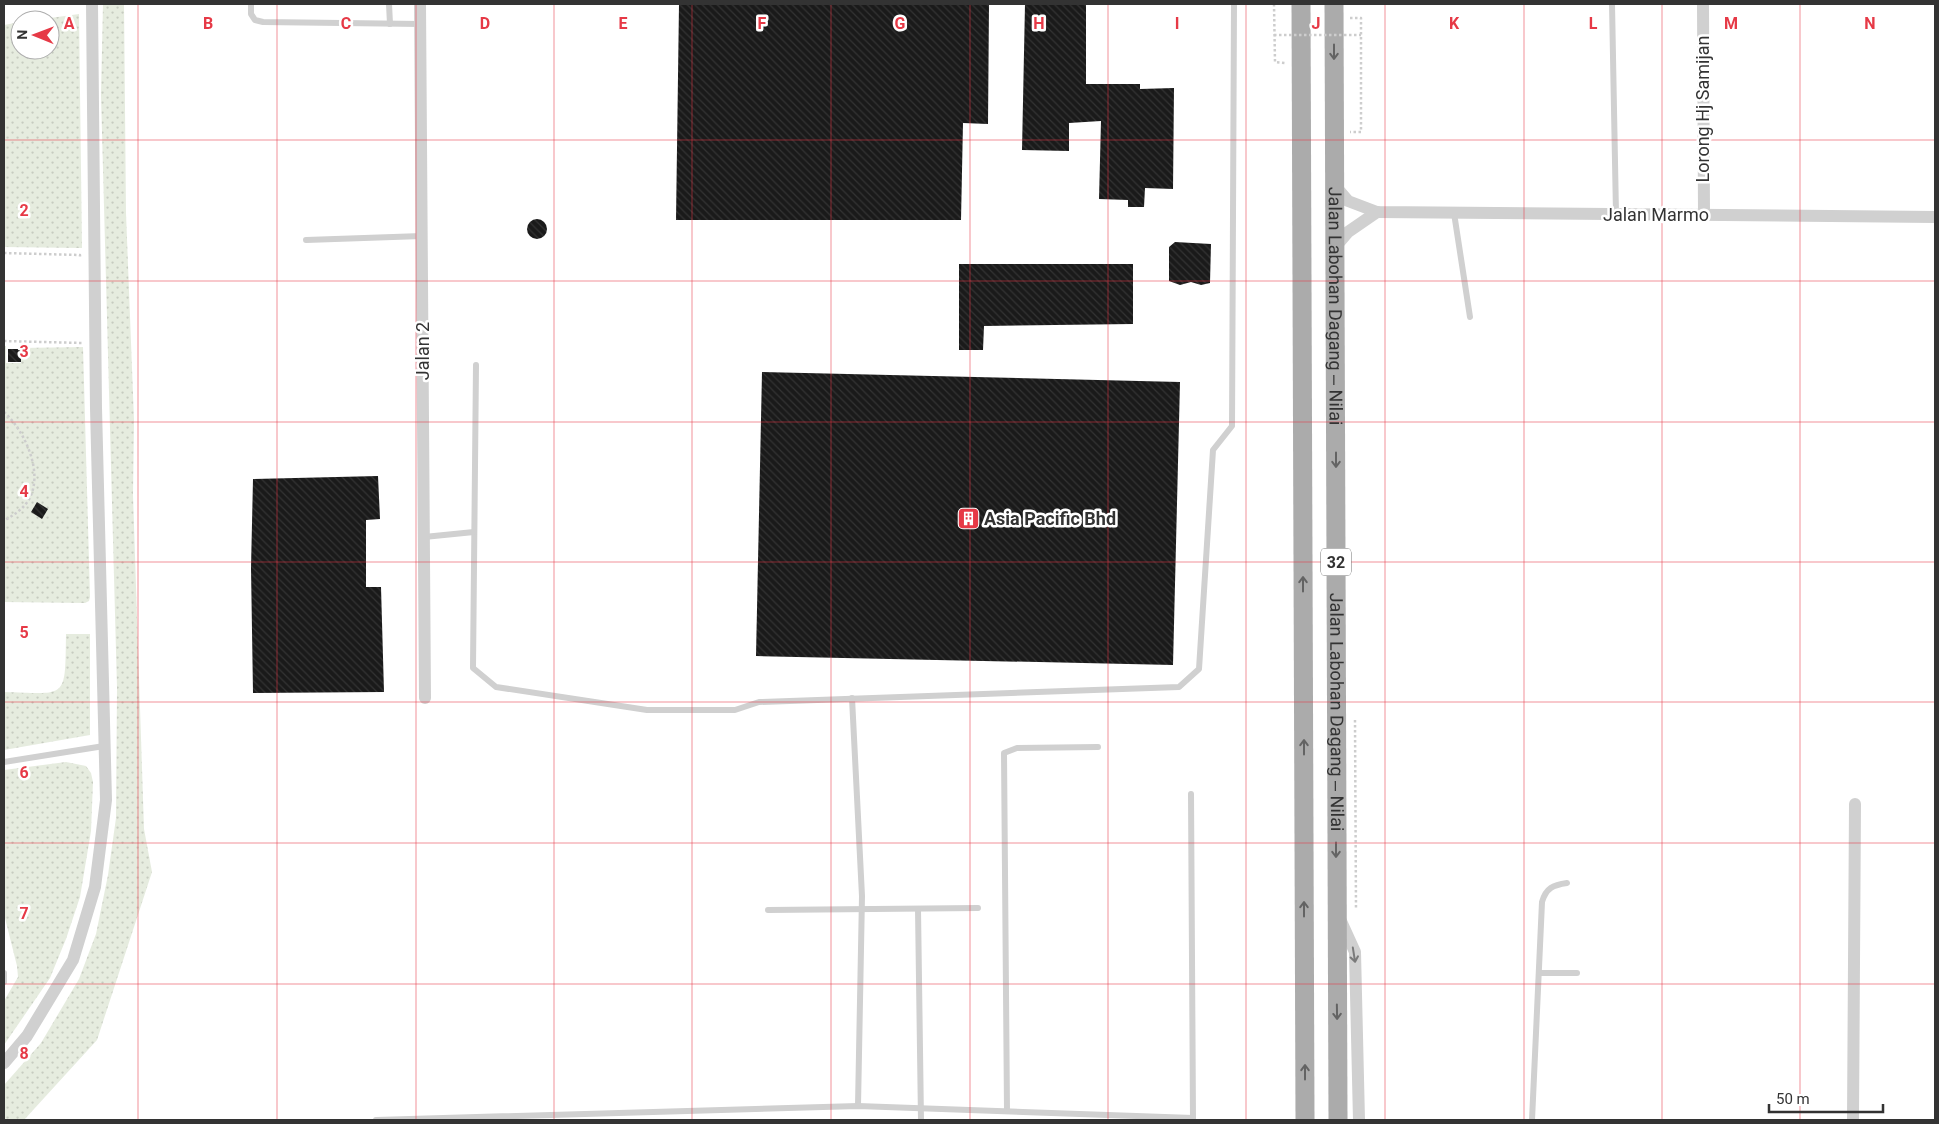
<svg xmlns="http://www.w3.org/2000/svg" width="1939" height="1124" font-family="Roboto,sans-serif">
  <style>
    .grass { fill: url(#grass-dots) }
    .building { fill: url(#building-back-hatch) }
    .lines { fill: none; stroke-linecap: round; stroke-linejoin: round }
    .path { stroke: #cdcdcd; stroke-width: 2.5; stroke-dasharray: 2.5 2.5; stroke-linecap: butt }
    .lane { stroke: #d0d0d0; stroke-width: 6 }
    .street { stroke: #d0d0d0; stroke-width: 12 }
    .primary { stroke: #ababab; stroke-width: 19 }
    .path-bridge { stroke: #cdcdcd; stroke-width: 2.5; stroke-dasharray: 2.5 2.5; stroke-linecap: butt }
    .oneway { stroke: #636363 }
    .oneway2 { stroke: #7a7a7a }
    .grid { fill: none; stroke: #e63946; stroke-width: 1; stroke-opacity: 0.55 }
    .labels { text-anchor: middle; stroke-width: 5; stroke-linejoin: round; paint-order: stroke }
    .shield { fill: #fff; stroke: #707070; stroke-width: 1 }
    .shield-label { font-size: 16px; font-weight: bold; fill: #333 }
    .street-label { font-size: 18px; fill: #333; stroke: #fff }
    .poi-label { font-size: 18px; font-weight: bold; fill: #333; stroke: #fff; text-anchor: start }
    .grid-label { font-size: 16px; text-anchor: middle; font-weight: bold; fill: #e63946; stroke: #fff; stroke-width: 5; stroke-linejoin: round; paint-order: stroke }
  </style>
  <defs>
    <pattern id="grass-dots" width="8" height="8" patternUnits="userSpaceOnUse" patternTransform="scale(1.25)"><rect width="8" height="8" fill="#e6ecdf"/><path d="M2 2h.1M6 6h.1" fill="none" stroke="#c6cbc0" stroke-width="1.8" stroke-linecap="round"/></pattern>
    <pattern id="building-back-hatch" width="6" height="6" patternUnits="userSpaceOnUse" patternTransform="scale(1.25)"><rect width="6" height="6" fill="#1a1a1a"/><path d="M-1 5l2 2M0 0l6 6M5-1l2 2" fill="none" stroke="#333"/></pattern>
  </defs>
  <rect width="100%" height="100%" fill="#fff"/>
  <g class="grass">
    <path d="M103,4H124L126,213L134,420L133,495L144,829L152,872L97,1040L24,1120H4V1085L41,1043L79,979L96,934L108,875L116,818L117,688L101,95Z"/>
    <path d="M79,14L82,248L4,247V25L20,22V50H50V20H36Z"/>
    <path d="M4,346H6V363H21V348L83,347L90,597L89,601L85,603L4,602Z"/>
    <path d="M66,634H90V735L4,750V692C68,694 65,700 66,634Z"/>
    <path d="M66,762L86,766L91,773L93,782L91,831L80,897L66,939L50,978L4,1045V1001L18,977L17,966L4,914V770Z"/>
  </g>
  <g class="building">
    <path d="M679,4H989L988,124L963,123L961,220H676Z"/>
    <path d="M1025,4H1086V84H1140V89L1174,88L1173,189L1145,188L1144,207H1128V200L1099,199L1101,121L1069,123V151L1022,150Z"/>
    <circle cx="537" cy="229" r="10"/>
    <path d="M1175,242L1211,244L1210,283L1201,285L1191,282L1180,285L1169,281V247Z"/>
    <path d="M959,264H1133V324L984,326L983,350H959Z"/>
    <rect x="8" y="349" width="13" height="13"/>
    <path d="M762,372L1180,382L1173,665L756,656Z"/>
    <path d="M378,476L380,519L366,520V587H381L384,692L253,693L251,568L253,479Z"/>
    <path d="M37,502L48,509L42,519L31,512Z"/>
  </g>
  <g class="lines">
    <g class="path">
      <path d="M1274,4L1275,62L1285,63"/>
      <path d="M1350,18H1361V132H1350"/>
      <path d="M4,253L80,255V257"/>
      <path d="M4,341L82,343"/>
      <path d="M4,412C25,431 45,474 28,501C21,511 13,515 4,521"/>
      <path d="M1355,720L1356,910"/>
    </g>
    <g class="lane">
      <path d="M251,4V14L255,20L263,22L421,24"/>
      <path d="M389,4L390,24"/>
      <path d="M1612,4L1616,214"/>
      <path d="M1454,213L1470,317"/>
      <path d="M306,240L422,236"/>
      <path d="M476,365L473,668L496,687L647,710H735L759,702L1179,687L1199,669L1213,450L1232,426L1234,4"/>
      <path d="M424,537L474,532"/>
      <path d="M852,698L862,896L858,1106"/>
      <path d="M4,762L104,746"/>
      <path d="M1191,794L1193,1120"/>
      <path d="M918,909L921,1120"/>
      <path d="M768,910L978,908"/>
      <path d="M4,973V982"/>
      <path d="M1540,973H1577"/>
      <path d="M1007,1111L1004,753L1017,748L1098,747"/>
      <path d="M376,1120L858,1106L1193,1118"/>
      <path d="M1532,1120L1542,902C1546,888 1553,885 1567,883"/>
    </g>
    <g class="street">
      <path d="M420,4L425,698"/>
      <path d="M1703,4L1704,215"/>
      <path d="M1336,187L1348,201L1377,212L1935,217"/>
      <path d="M1336,246L1348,232L1377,212"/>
      <path d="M1340,919L1355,952L1359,1120"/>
      <path d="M4,1063L27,1036L73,960L95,887L106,800L96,408L92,4"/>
      <path d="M1853,1120L1855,804"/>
    </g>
    <g class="primary">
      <path d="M1301,4L1305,1120"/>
      <path id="s1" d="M1334,4L1338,1120"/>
    </g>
    <path class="path-bridge" d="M1274,35H1361"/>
  </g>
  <defs><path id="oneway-shaft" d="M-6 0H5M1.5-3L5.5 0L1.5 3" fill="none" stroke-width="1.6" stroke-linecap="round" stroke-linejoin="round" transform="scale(1.25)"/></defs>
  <g class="oneway">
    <use href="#oneway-shaft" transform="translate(1334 52) rotate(90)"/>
    <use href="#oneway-shaft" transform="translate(1336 460) rotate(90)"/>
    <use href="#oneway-shaft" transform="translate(1303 584) rotate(-90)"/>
    <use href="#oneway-shaft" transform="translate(1304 747) rotate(-90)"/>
    <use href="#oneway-shaft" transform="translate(1336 850) rotate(90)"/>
    <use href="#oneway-shaft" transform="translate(1304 909) rotate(-90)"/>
    <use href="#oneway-shaft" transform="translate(1337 1012) rotate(89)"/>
    <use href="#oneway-shaft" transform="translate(1305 1072) rotate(-90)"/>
  </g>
  <use class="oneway2" href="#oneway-shaft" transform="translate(1354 955) rotate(81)"/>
  <path class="grid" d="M138,4V1120M277,4V1120M416,4V1120M554,4V1120M692,4V1120M831,4V1120M970,4V1120M1108,4V1120M1246,4V1120M1385,4V1120M1524,4V1120M1662,4V1120M1800,4V1120M4,140H1935M4,281H1935M4,422H1935M4,562H1935M4,702H1935M4,843H1935M4,984H1935"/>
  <defs>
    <symbol id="building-square" viewBox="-11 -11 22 22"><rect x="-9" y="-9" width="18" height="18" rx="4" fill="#e63946" stroke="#fff"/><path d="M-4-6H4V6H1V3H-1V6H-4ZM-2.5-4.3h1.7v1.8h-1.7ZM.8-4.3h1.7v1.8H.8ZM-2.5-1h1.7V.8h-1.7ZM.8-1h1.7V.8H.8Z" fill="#fff"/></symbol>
  </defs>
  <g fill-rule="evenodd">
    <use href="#building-square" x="956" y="506" width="25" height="25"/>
  </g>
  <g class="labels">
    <rect class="shield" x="1321" y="548.5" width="30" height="27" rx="4"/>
    <g class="shield-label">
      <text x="1336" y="568">32</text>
    </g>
    <g class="street-label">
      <text transform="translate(1703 109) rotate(-90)" y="6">Lorong Hj Samijan</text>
      <text x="1656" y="221">Jalan Marmo</text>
      <text dy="6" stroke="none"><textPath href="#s1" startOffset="302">Jalan Labohan Dagang ‒ Nilai</textPath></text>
      <text transform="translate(423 351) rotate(-90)" y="6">Jalan 2</text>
      <text dy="6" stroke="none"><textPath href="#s1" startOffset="708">Jalan Labohan Dagang ‒ Nilai</textPath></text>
    </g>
    <g class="poi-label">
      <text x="984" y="525">Asia Pacific Bhd</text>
    </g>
  </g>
  <g class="grid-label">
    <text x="69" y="29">A</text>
    <text x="208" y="29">B</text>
    <text x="346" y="29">C</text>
    <text x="485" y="29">D</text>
    <text x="623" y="29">E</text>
    <text x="762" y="29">F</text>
    <text x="900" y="29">G</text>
    <text x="1039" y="29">H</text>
    <text x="1177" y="29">I</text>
    <text x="1316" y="29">J</text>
    <text x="1454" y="29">K</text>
    <text x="1593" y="29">L</text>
    <text x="1731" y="29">M</text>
    <text x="1870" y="29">N</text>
    <text x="24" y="216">2</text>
    <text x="24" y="357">3</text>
    <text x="24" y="497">4</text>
    <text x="24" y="638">5</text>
    <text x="24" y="778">6</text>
    <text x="24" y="919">7</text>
    <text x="24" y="1059">8</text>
  </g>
  <rect width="1939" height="1124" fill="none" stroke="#333333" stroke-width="10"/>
  <g transform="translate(35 35) rotate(271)"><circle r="24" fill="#ffffff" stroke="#adadad"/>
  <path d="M0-4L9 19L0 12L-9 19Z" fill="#e63946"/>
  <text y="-8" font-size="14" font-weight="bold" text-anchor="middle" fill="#333333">N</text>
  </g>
  <path d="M1769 1104v8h114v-8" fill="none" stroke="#333333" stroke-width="2.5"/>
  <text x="1776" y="1104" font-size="15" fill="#333333" stroke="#ffffff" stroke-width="4" paint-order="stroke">50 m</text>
</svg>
